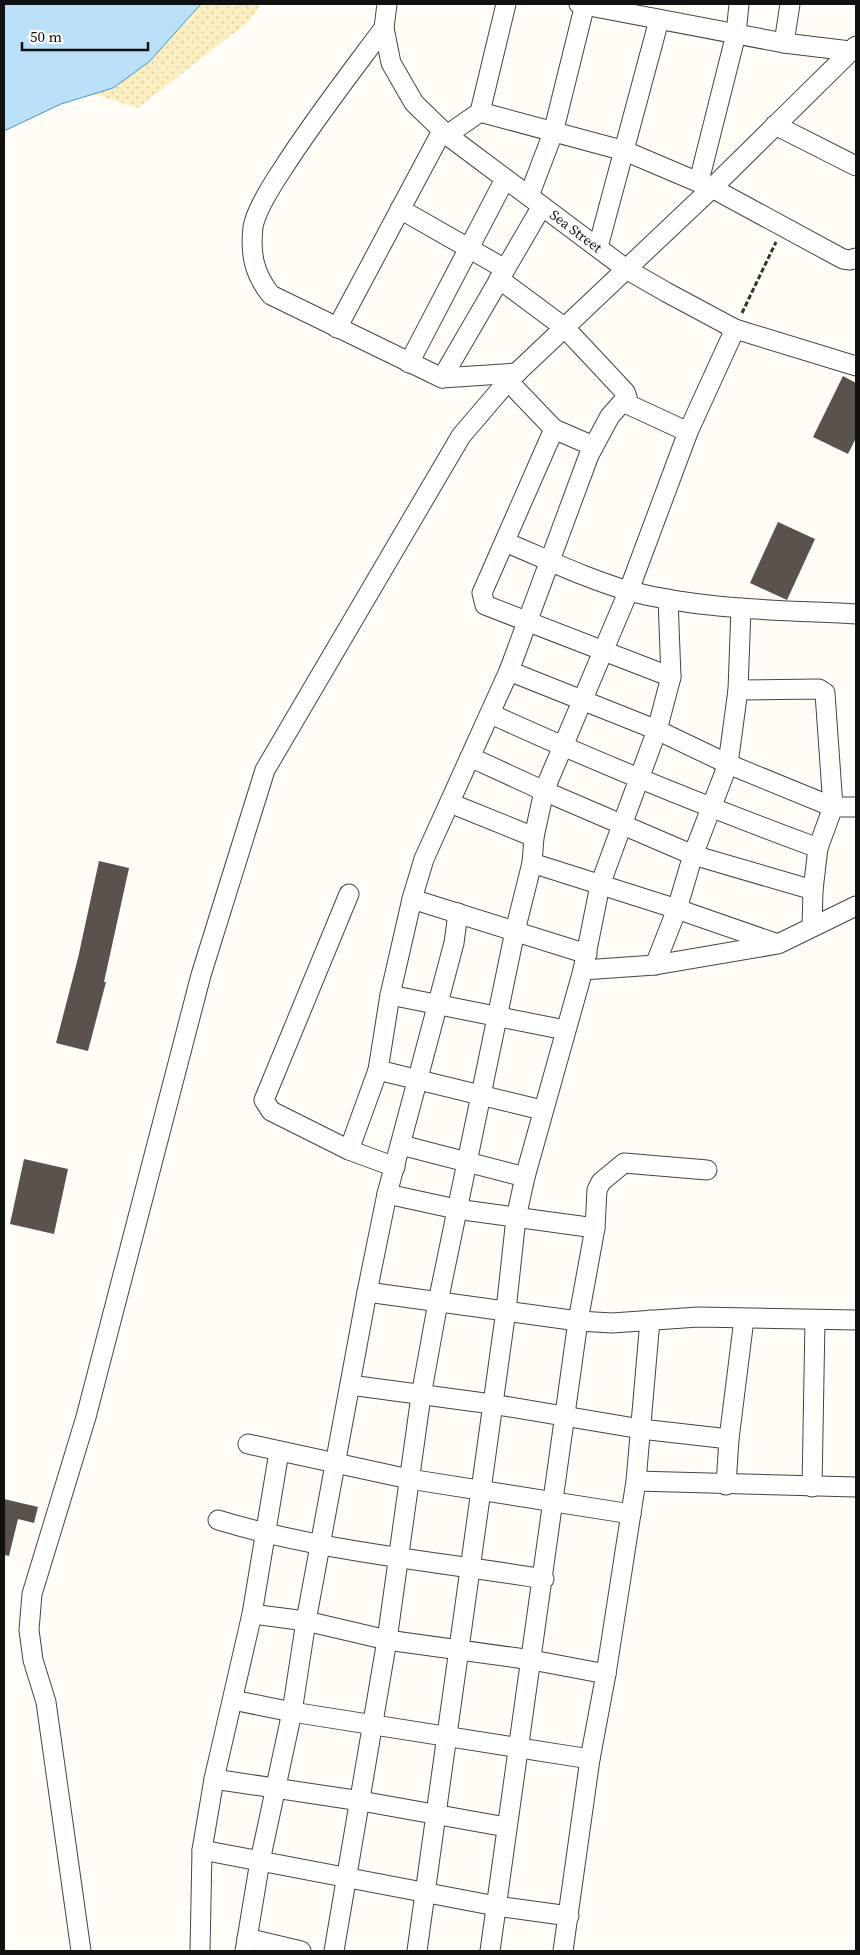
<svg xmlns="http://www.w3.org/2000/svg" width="860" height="1955" font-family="'Source Serif 4',serif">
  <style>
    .sand { fill: url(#sand-dots) }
    .water { fill: #b9e0f7; stroke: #3f96cf }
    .building { fill: #5a524d }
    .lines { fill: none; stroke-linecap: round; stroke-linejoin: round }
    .minor-casing { stroke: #444; stroke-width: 21 }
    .path { stroke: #333; stroke-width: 3; stroke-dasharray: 5 2.5; stroke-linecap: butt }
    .minor { stroke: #fff; stroke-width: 19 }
    .labels { text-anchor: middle; stroke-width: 5; stroke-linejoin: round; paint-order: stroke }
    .street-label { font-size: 14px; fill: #111; stroke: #fff }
  </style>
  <defs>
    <pattern id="sand-dots" width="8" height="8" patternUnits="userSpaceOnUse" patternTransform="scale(1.25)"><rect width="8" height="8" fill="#fbeec1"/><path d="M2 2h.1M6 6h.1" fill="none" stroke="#d6cba5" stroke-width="1.8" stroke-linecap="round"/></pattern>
  </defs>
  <rect width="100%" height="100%" fill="#fffdf5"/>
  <path class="sand" d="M201,4H261L249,21L138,108L93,94L113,88L190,19Z"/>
  <path class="water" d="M4,4H201L149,62L113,88L61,104L4,131Z"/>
  <g class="building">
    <path d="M843,376L856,383V438L848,454L813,437Z"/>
    <path d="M778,522L815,539L787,600L750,583Z"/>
    <path d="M99,861L129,868L104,982H106L88,1051L56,1043L78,958Z"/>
    <path d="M24,1159L68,1169L54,1234L10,1224Z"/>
    <path d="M4,1499L38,1507L34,1523L18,1519L9,1556L4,1555Z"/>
  </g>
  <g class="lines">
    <defs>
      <g id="minor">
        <path d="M387,4L384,28L391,63L414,103L447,135L626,269L666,292L735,329L856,366"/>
        <path d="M579,4L784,43L850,51"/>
        <path d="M384,28C349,75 313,121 282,170C272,185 256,210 253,227C250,254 254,274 271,295L442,378L517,373"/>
        <path d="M784,43L790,4"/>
        <path d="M480,112L625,151L712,188L843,259L850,260L856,258"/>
        <path d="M775,125L856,166"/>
        <path d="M447,135L480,112L506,4"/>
        <path d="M699,181L736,34L739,4"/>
        <path d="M529,196L553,133L585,4"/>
        <path d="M400,209L505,269"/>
        <path d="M598,247L659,20"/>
        <path d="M337,328L442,131"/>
        <path d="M409,363L505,179"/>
        <path d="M442,378L542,206"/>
        <path d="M508,381L554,429L593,446"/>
        <path d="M623,402L688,432"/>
        <path d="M554,429L482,593L485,605L671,677L657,730L600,885L583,970"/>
        <path d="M505,542C546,559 587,579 629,591C702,610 781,610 856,614"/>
        <path d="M668,599L671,677"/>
        <path d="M509,671L657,730L728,764L833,807H856"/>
        <path d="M491,714C598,763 707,807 818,848"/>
        <path d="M470,757L544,791L693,855L813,890L818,848L833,807L825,693L819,689L738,690"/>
        <path d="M450,803L534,837"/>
        <path d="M532,863L677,909L775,943"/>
        <path d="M349,894L264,1100L271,1111L349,1150L395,1167"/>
        <path d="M412,899L587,954"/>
        <path d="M812,926L813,890"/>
        <path d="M655,965L677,909L693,855L728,764L738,690L741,608"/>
        <path d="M390,995L565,1030"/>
        <path d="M378,1070L542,1110"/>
        <path d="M401,1145L525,1177"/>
        <path d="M349,1150L378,1070L390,995L412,899L424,859L509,671L589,455L610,416L627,397L625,392L565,328L499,279"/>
        <path d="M387,1194L456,1209L595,1228"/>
        <path d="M367,1292L578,1321L612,1323L698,1317L856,1320"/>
        <path d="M350,1385L492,1404L641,1429L729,1439L744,1319"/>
        <path d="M248,1444L409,1479L631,1514"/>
        <path d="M636,1481L856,1487"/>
        <path d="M726,1485L729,1439"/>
        <path d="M812,1487L815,1320"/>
        <path d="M218,1520C324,1552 435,1561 544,1579"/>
        <path d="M252,1614L306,1621L387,1640L532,1660L606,1674"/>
        <path d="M233,1700L292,1712L590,1759"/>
        <path d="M214,1779L361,1801L506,1827"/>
        <path d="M202,1850L496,1906L569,1916"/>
        <path d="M247,1938L301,1951"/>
        <path d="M81,1951L46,1702L33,1660L29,1630L32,1594L86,1417L201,975L265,770L461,436L508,381L712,188L856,46"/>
        <path d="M200,1951L202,1850L214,1779L252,1614L279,1452"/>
        <path d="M245,1951L260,1861L292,1712L306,1621L367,1292L387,1194L454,943L458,913"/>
        <path d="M334,1951L387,1640L421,1396L438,1302L515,931L532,863L534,837L544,791L629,590L688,432L735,329"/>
        <path d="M417,1951L506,1310L516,1218L525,1177L583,970L655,965L778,944L856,906"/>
        <path d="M490,1951L578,1321L595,1228L597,1190L601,1182L624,1163L707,1170"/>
        <path d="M563,1951L590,1759L606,1674L636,1481L650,1320"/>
      </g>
    </defs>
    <use href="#minor" class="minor-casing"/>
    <path class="path" d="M742,313L776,242"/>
    <use href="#minor" class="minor"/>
  </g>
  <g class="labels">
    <g class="street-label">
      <text transform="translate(576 231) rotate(37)" y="5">Sea Street</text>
    </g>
  </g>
  <rect width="860" height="1955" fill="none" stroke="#111111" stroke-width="10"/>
  <path d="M22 42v8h126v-8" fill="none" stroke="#111111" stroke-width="2.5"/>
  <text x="30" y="42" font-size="15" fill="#111111" stroke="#ffffff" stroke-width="4" paint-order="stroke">50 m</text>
</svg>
